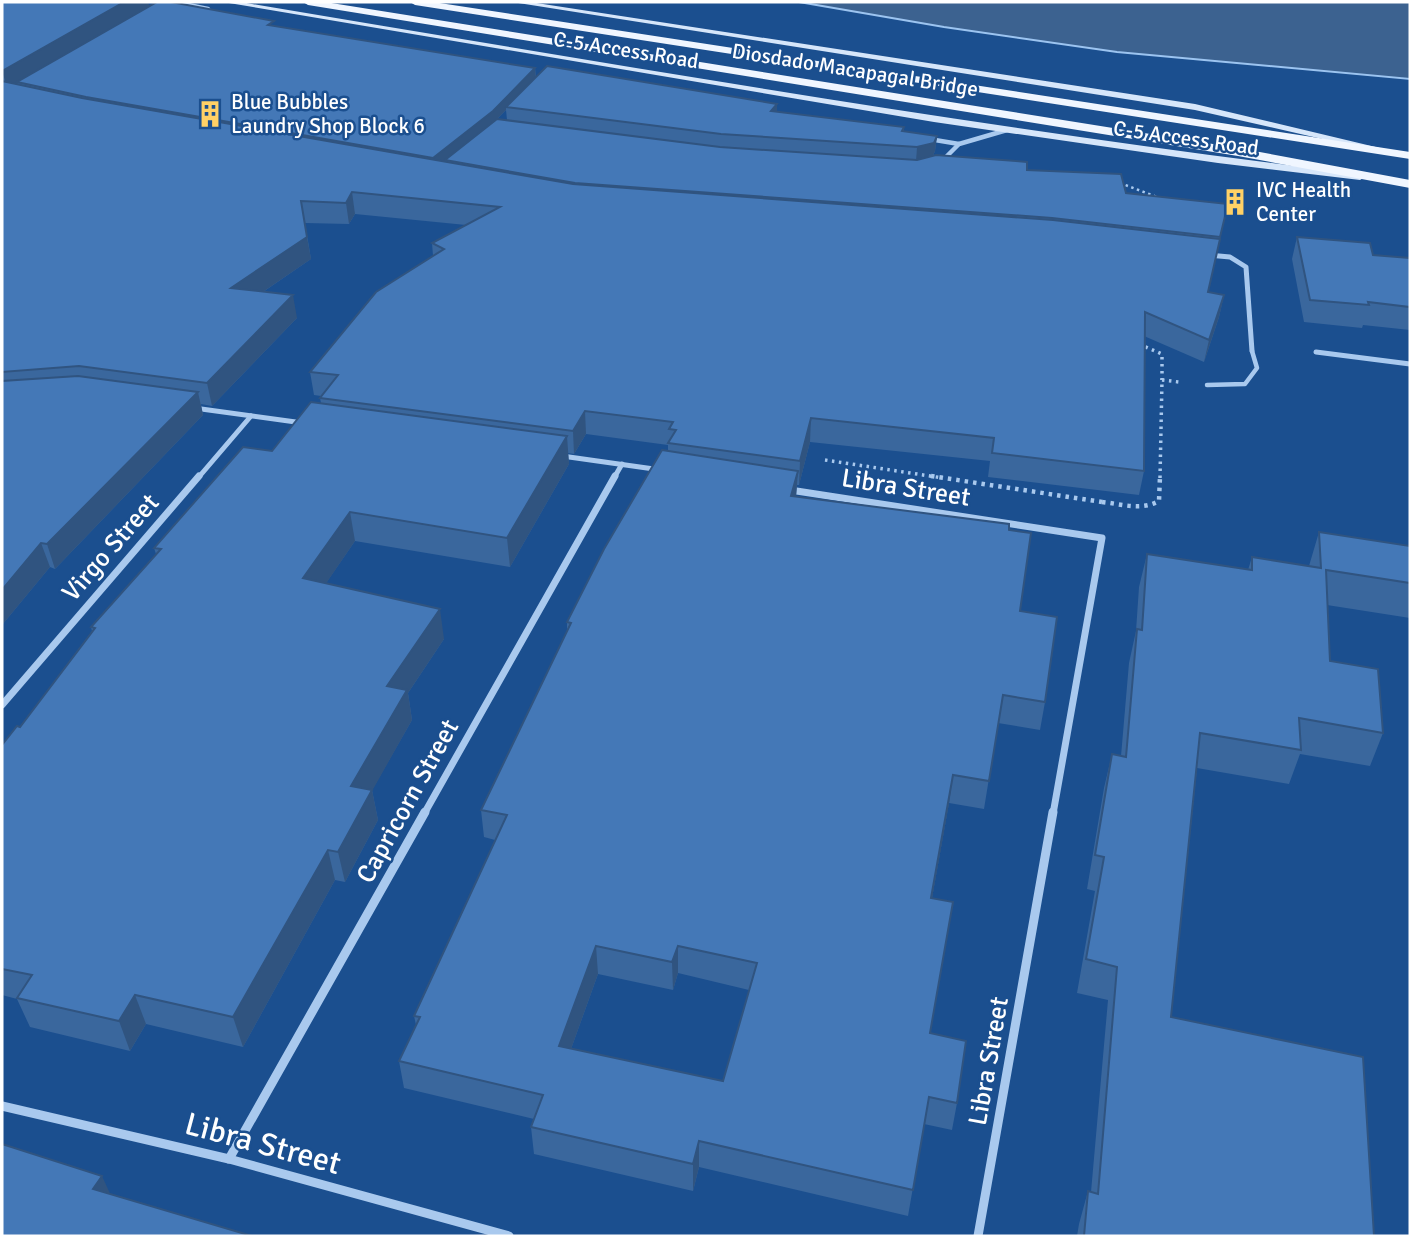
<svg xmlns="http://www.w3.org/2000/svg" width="1412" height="1238" font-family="Signika,sans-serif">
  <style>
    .water { fill: #3c6290; stroke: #9cc4f0; stroke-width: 2 }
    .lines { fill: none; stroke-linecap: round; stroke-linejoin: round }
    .path-far2 { stroke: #a9c9ee; stroke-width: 2.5; stroke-dasharray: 2.5 3.5; stroke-linecap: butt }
    .path-far1 { stroke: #a9c9ee; stroke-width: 3.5; stroke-dasharray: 2.5 4.5; stroke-linecap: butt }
    .path { stroke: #a9c9ee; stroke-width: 4.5; stroke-dasharray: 3.5 5; stroke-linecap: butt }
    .lane { stroke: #a9c9ee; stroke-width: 4.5 }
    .street-far3 { stroke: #a9c9ee; stroke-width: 4.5 }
    .street-far2 { stroke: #a9c9ee; stroke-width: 5 }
    .street-far1 { stroke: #a9c9ee; stroke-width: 7 }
    .street { stroke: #a9c9ee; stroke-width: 9 }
    .secondary { fill: #d6e6fa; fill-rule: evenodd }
    .primary { fill: #f0f6ff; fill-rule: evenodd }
    .wall { fill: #3a679d; fill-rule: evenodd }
    .shaded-wall { fill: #305480 }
    .building { fill: #4478b7; stroke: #305480; stroke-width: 2; fill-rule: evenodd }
    .labels { text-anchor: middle; stroke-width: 5; stroke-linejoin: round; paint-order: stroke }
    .far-street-label { font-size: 21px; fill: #fff; stroke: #1b4f8f }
    .far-poi-label { font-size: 21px; fill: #fff; stroke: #1b4f8f; text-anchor: start }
    .street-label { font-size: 26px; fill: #fff; stroke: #1b4f8f }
    .near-street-label { font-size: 32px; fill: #fff; stroke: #1b4f8f }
  </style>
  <rect width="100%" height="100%" fill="#1b4f8f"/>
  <path class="water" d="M799,2H1410V79L1117,52L944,27Z"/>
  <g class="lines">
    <path class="path-far2" d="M1120,183L1157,197"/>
    <g class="path-far1">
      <path d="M1139,344L1162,354V380"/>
      <path d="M825,460L943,478"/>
      <path d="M1160,478L1162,380L1179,382"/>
    </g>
    <g class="path">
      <path d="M931,476L1102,502"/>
      <path d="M1102,502C1122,504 1141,511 1159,501L1160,476"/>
    </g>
    <path class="lane" d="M1207,385L1245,384L1257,368L1252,351"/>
    <g class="street-far3">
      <path d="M174,2L208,9"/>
      <path d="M929,139L959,144"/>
      <path d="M942,161L959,144L1007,130"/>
    </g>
    <g class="street-far2">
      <path d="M1208,255L1230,257L1246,267L1252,351"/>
      <path d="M1316,352L1410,364"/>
      <path d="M194,408L303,423"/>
      <path d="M562,456L661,470"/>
      <path d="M198,478L251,416"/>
      <path d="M614,478L622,464"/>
    </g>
    <g class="street-far1">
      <path d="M790,490L1102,538L1053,814"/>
      <path d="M2,705L199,476"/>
      <path d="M424,814L615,476"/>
    </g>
    <g class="street">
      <path d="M2,1106L229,1159L509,1236"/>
      <path d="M229,1159L425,812"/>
      <path d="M978,1236L1053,812"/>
    </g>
    <g class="secondary">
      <path d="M223,2H240C613,64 985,129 1360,174L1365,177L1360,180L1218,163L934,122Z"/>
      <path d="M512,2H530L1195,104L1384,149L1379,152L1195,110Z"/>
    </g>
    <g class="primary">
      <path d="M303,2H325L1238,148L1410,180V188L1238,156L308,5Z"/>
      <path d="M410,2H433L1410,152V159L415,5Z"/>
    </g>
  </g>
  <g class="wall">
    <path d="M2,2L149,6L535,68L536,77L777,104V112L904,127V132L937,136L935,151L933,156L1027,170L1126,193L1228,204L1208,292L1224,295L1219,317L1204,362L1144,336V471L1139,495L988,477L990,461L810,442L799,485H797L796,496L1009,530L1020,611L1045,702L1040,730L998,723L984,809L949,803L932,898L948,930L930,1033L957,1103L952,1130L924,1124L908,1216L699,1167L693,1191L534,1154L531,1127L534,1119L404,1088L399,1061L416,1025L414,1016L495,840L484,837L481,810L567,631V622L668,451V445L586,434L574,454L568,453L569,464L510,567L355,541L326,583L444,639L408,693L412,720L372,790L378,820L345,882L335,880L243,1047L146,1024L130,1051L30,1027L17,999L2,995V745L20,727L92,631L91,627L156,554L154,548L272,451L321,403L320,398L321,396L314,395L310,372L433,256L432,243L466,225L355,214L349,224L305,223L311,259L263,292L297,318L212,406L201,404L203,415L55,569L50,567L2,625ZM506,110L507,120H496ZM678,973L749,990L723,1081L571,1049L598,974L673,990Z"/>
    <path d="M1297,237L1373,255L1410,258V330L1363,325L1362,328L1304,322L1292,259Z"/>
    <path d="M1319,532L1410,546V618L1327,605L1330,661L1383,733L1370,766L1300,754L1289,784L1197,768L1171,1017L1374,1236H1077L1079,1224L1088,1191L1091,1192L1108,1000L1077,993L1095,891L1087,889L1104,788L1112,754L1121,756L1129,663L1136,631L1139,587L1147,554L1248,570L1252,557L1309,566Z"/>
  </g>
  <g class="shaded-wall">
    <path d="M124,2H148L150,8L17,82L18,85L8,90L2,71Z"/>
    <path d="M535,68L536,79L506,107V110L494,122L434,170L433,158Z"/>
    <path d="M777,104V119L771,111Z"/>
    <path d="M937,136L935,151L932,158L916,162L917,147Z"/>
    <path d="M352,192L355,214L349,224L346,203Z"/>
    <path d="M307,237L311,259L235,311L231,288Z"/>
    <path d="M293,295L297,318L212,406L207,383Z"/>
    <path d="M1224,295L1219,317L1204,362L1209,340Z"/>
    <path d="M198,392L203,415L55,569L47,544Z"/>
    <path d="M585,411L586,434L574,454L573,431Z"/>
    <path d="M811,418L810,442L799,485L800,461Z"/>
    <path d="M567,436L569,464L510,567L507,538Z"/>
    <path d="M798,471L796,497L791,496Z"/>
    <path d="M350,512L355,541L310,607L303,578Z"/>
    <path d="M41,543L50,567L2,625V590Z"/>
    <path d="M440,609L444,639L408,693L412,720L358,816L351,786L387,686Z"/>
    <path d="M953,775L949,803L927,926L931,898Z"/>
    <path d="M372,790L378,820L345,882L338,852Z"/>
    <path d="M328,850L335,880L243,1047L233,1017Z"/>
    <path d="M596,946L598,974L562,1074L559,1046Z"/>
    <path d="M678,946V973L673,990L672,962Z"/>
    <path d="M135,995L146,1024L130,1051L119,1021Z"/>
    <path d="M699,1141V1167L693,1191V1164Z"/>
    <path d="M102,1176L118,1211L93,1189Z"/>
  </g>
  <g class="building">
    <path d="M2,2H124L2,71Z"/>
    <path d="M157,2H171L274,21L268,25L535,68L493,111L433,158L86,97L17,82Z"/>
    <path d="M547,66L777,104L771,111L904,127L902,131L937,136L934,143L917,147L721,134L506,107Z"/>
    <path d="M2,81L82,98L573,184L1053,220L1220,239L1208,292L1224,295L1209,340L1145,312L1144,471L992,453L994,438L811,418L800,461L668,443L676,430L669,429L673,422L585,411L573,431L320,398L338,375L310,372L376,292L444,249L432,243L500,207L352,192L346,203L301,201L307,237L231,288L293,295L207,383L79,366L2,372Z"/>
    <path d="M497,119L720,147L917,160L936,155L1016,161L1027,162V170L1121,174L1126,193L1228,204L1220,237L1052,218L575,183L445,160Z"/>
    <path d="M1297,237L1370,243L1373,255L1410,258V307L1368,302L1369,305L1310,300Z"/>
    <path d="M78,376L198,392L47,544L41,543L2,590V381Z"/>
    <path d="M311,402L567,436L507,538L350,512L303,578L440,609L387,686L407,690L351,786L372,790L338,852L328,850L233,1017L135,995L119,1021L17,998L32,975L2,969V745L17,726L20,727L95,628L91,627L161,549L154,548L243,447L272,451Z"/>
    <path d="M662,450L798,471L791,496L1009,524V530L1031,533L1020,611L1057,617L1045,702L1003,695L989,781L953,775L931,898L953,902L930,1033L966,1041L957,1103L929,1097L913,1190L699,1141L693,1164L531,1127L543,1095L399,1061L420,1017L414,1016L507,815L481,810L571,623L567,622L604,549ZM596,946L672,962L678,946L757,963L723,1081L559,1046Z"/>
    <path d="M1319,532L1410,546V583L1326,570L1330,661L1378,669L1383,733L1299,718L1301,750L1200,733L1171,1017L1363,1057L1374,1236H1084L1088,1191L1098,1194L1117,967L1086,959L1104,857L1095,855L1112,754L1126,757L1137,629L1142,630L1147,554L1252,570V557L1321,568Z"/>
    <path d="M2,1144L102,1176L93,1189L252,1236H2Z"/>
  </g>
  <defs>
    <symbol id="building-bare" viewBox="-9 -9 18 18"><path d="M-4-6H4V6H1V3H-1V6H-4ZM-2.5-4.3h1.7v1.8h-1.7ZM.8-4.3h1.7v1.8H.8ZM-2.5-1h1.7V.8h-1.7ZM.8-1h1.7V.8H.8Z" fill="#ffd166" stroke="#1b4f8f" stroke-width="2.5" paint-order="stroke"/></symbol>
  </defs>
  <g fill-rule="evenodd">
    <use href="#building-bare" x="191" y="95" width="38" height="38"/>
    <use href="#building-bare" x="1216" y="183" width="38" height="38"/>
  </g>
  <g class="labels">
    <g class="far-street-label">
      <text transform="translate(626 50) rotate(9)" y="7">C-5 Access Road</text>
      <text transform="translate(855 70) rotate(9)" y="7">Diosdado Macapagal Bridge</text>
      <text transform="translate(1186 138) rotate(8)" y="7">C-5 Access Road</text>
    </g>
    <g class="far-poi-label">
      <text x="231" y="109">Blue Bubbles<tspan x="231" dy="24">Laundry Shop Block 6</tspan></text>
      <text x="1256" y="197">IVC Health<tspan x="1256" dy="24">Center</tspan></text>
    </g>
    <g class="street-label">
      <text transform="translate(906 487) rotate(9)" y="9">Libra Street</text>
      <text transform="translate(110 547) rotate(-49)" y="9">Virgo Street</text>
      <text transform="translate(407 801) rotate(-61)" y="9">Capricorn Street</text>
      <text transform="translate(988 1061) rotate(-80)" y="9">Libra Street</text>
    </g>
    <g class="near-street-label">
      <text transform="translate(263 1143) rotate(15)" y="11">Libra Street</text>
    </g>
  </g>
  <rect width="1412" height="1238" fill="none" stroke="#ffffff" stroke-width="7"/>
</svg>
